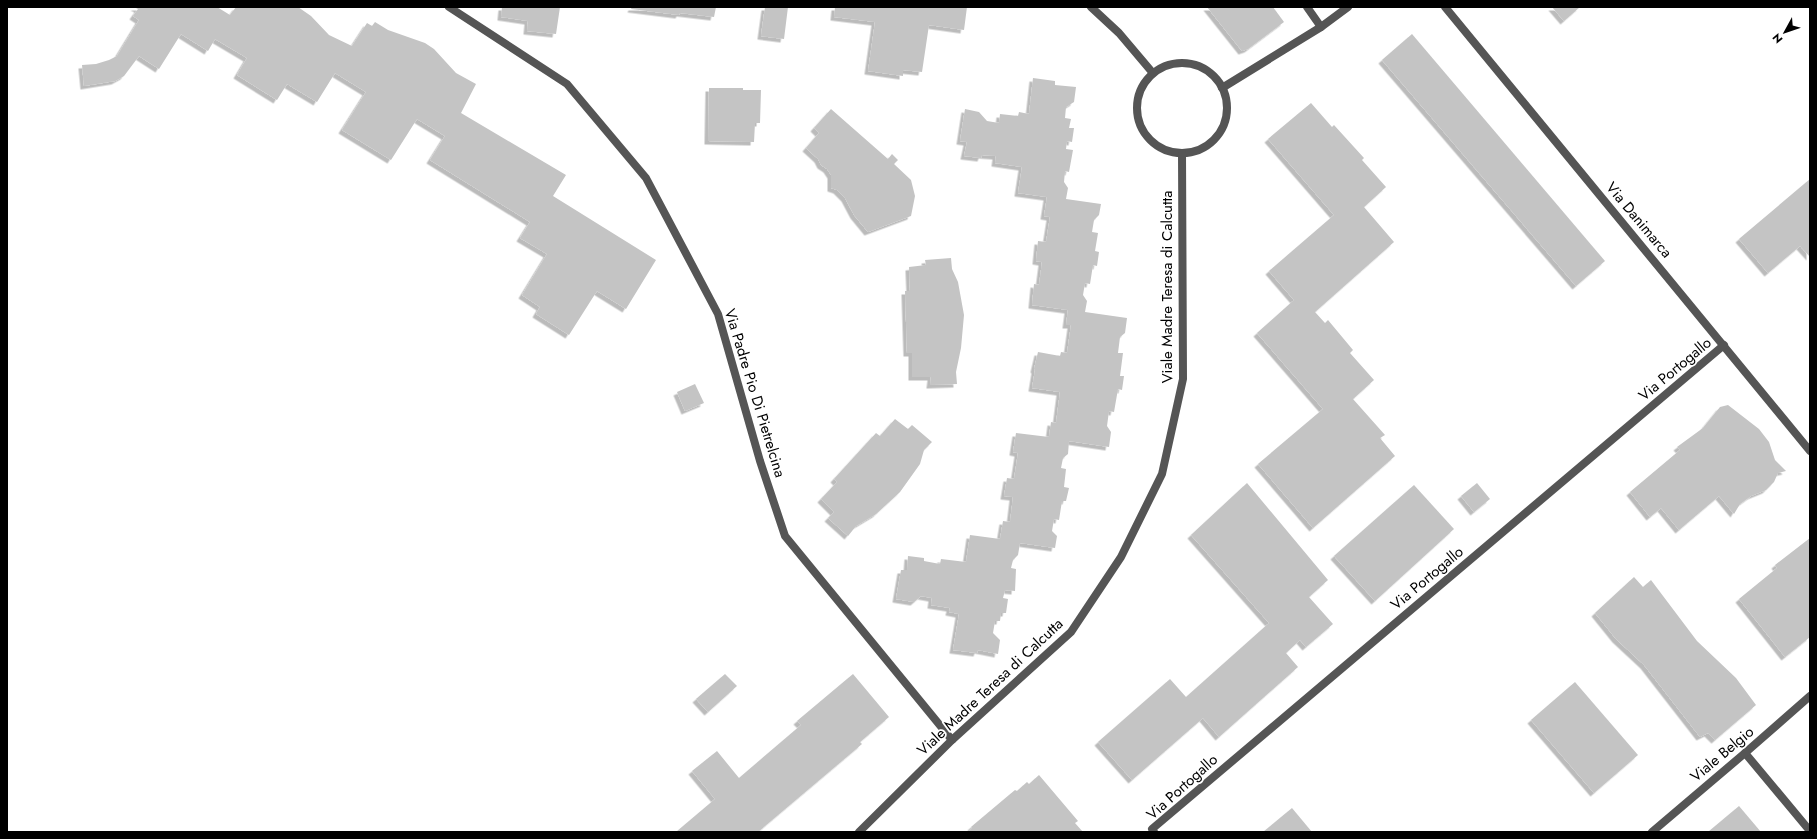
<svg xmlns="http://www.w3.org/2000/svg" width="1817" height="839" font-family="Jost,sans-serif">
  <style>
    .building { fill: #c4c4c4; filter: url(#shadow) }
    .lines { fill: none; stroke-linecap: round; stroke-linejoin: round }
    .street { stroke: #555; stroke-width: 8 }
    .labels { text-anchor: middle; stroke-width: 3.5; stroke-linejoin: round; paint-order: stroke }
    .street-label { font-size: 15px; fill: #000; stroke: #fff }
  </style>
  <defs>
    <filter id="shadow"><feDropShadow dx="-3.5" dy="3.5" stdDeviation="0" flood-color="#0004"/></filter>
  </defs>
  <rect width="100%" height="100%" fill="#fff"/>
  <g class="building">
    <path d="M134,7H213L215,8L217,7L230,15L236,7H298L311,16L329,35L352,46L367,23L372,26L375,22L388,30L425,43L434,49L456,73L476,84L461,113L566,175L553,196L656,260L626,309L597,291L569,335L536,314L540,307L522,295L547,254L520,238L530,222L430,160L445,136L417,119L391,160L342,130L366,92L335,73L317,102L287,84L277,100L237,75L247,58L215,39L208,51L181,34L159,69L139,56L124,76L115,81L84,86L82,65L96,64L109,60L117,56L139,20L133,16L138,9Z"/>
    <path d="M502,7H560L556,34L527,31L528,21L501,17Z"/>
    <path d="M632,7H716L714,17L680,13L679,15L631,9Z"/>
    <path d="M765,7H788L784,39L761,36Z"/>
    <path d="M835,7H967L964,30L929,25L922,72L903,70V76L868,71L875,22L834,17Z"/>
    <path d="M1207,7H1273L1284,22L1248,49L1242,51Z"/>
    <path d="M1552,7H1580L1564,21Z"/>
    <path d="M1412,34L1605,261L1576,286L1382,60Z"/>
    <path d="M1033,78L1055,81V85L1076,87L1074,102L1066,107L1065,118L1071,119L1069,128H1074L1072,142L1067,141L1066,149L1073,150L1069,172L1065,171L1064,182L1068,188L1066,199L1101,204L1099,215L1094,220L1092,232L1098,233L1095,251L1099,252L1097,266L1093,265L1090,284L1085,283L1083,295L1087,301L1085,312L1127,318L1125,333L1120,337L1118,353H1123L1120,376H1124L1122,390L1118,389L1114,412L1109,411L1107,426L1111,432L1109,447L1069,441L1068,454L1063,458L1061,468L1066,469L1064,487L1069,488L1066,501H1062L1059,520L1054,519L1052,531L1057,536L1055,548L1020,543L1018,555L1013,560L1011,568L1016,569L1015,591L1005,590L1003,598L1008,599L1006,613H1001L1000,621H995L993,633L1000,640L998,654L978,650L977,653L953,650L959,614L949,612L950,608L931,605L932,598L921,596L914,602L896,599L901,570H907L908,556L924,558V561L940,564L941,559L966,562L970,535L1000,539L1003,521L1010,522L1013,497L1004,496L1007,478L1014,479L1018,453L1013,452L1016,433L1049,437L1051,422L1056,423L1060,392L1032,388L1035,370L1034,369L1038,352L1060,356L1061,352L1067,353L1071,325H1066L1068,310L1032,305L1034,284L1039,285L1042,262L1036,261L1038,241L1046,242L1050,217L1044,216L1047,197L1018,193L1022,167L995,163L996,156L982,155L981,158L964,156L967,142L960,141L965,109L979,112L987,121L999,123L1000,114L1018,116L1019,112L1029,114Z"/>
    <path d="M709,88H743V90H761L760,123H755L754,142L708,141Z"/>
    <path d="M1311,103L1332,127L1334,125L1364,158L1362,160L1386,187L1364,207L1394,242L1315,312L1325,323L1328,320L1353,350L1350,353L1374,380L1353,399L1385,435L1380,438L1395,456L1313,528L1258,464L1323,409L1257,333L1294,300L1269,271L1334,215L1268,139Z"/>
    <path d="M831,109L888,159L892,154L898,160L894,164L911,180L915,196L911,216L868,232L854,215L845,198L837,190L831,188V175L827,169L821,165L818,159L806,148L819,133L814,128Z"/>
    <path d="M1810,179V257L1800,246L1768,273L1739,239Z"/>
    <path d="M951,258L952,269L958,282L964,315L961,348L956,372L957,384L930,385L931,377H912V353H907L905,291H910L909,267L926,265L925,260Z"/>
    <path d="M695,384L704,403L685,411L677,392Z"/>
    <path d="M1728,405L1759,429L1769,442L1775,460L1786,471L1778,473L1774,482L1766,490L1751,496L1740,504L1734,514L1719,496L1679,530L1661,508L1650,517L1630,492L1680,450L1677,447L1703,428L1720,407Z"/>
    <path d="M895,419L908,429L912,425L932,442L924,450L920,464L900,492L876,514L856,526L848,536L828,518L834,512L821,499L837,482L834,479L876,433L880,436Z"/>
    <path d="M1247,483L1328,580L1309,597L1333,624L1306,647L1300,640L1286,653L1298,667L1219,737L1203,718L1132,780L1098,742L1170,679L1186,697L1269,623L1191,535Z"/>
    <path d="M1477,483L1490,499L1474,512L1461,496Z"/>
    <path d="M1414,485L1454,529L1375,601L1334,556Z"/>
    <path d="M1810,538V637L1785,657L1739,599L1777,568L1775,565Z"/>
    <path d="M1634,577L1643,587L1651,580L1697,641L1736,678L1756,705L1715,740L1708,733L1700,737L1644,665L1616,639L1595,613Z"/>
    <path d="M725,674L737,686L708,712L696,699Z"/>
    <path d="M853,674L889,717L860,742L862,744L758,832H676L715,799L692,771L717,751L739,778L801,725L797,721Z"/>
    <path d="M1575,682L1638,755L1594,793L1531,720Z"/>
    <path d="M1039,775L1078,821L1075,823L1083,832H968L972,828L971,827L1015,790L1017,791L1027,782L1029,784Z"/>
    <path d="M1739,806L1761,832H1708Z"/>
    <path d="M1292,808L1312,832H1263Z"/>
  </g>
  <g class="lines">
    <g class="street">
      <path d="M449,7L567,84L646,178L718,314L760,461L785,536L952,740"/>
      <path d="M1091,7L1119,33L1152,72"/>
      <path d="M1307,7L1321,27"/>
      <path d="M1445,7L1810,451"/>
      <circle cx="1182" cy="108" r="45"/>
      <path d="M1222,88L1321,27L1348,7"/>
      <path d="M1745,753L1810,831"/>
      <path d="M859,832L952,740L1071,632L1121,557L1162,474L1183,379L1182,153"/>
      <path d="M1154,832L1152,829L1724,345"/>
      <path d="M1652,832L1745,753L1810,696"/>
    </g>
  </g>
  <g class="labels">
    <g class="street-label">
      <text transform="translate(1639 220) rotate(50)" y="5">Via Danimarca</text>
      <text transform="translate(1167 287) rotate(-90)" y="5">Viale Madre Teresa di Calcutta</text>
      <text transform="translate(1675 369) rotate(-40)" y="5">Via Portogallo</text>
      <text transform="translate(755 393) rotate(73)" y="5">Via Padre Pio Di Pietrelcina</text>
      <text transform="translate(1427 578) rotate(-40)" y="5">Via Portogallo</text>
      <text transform="translate(990 687) rotate(-43)" y="5">Viale Madre Teresa di Calcutta</text>
      <text transform="translate(1722 754) rotate(-40)" y="5">Viale Belgio</text>
      <text transform="translate(1182 787) rotate(-42)" y="5">Via Portogallo</text>
    </g>
  </g>
  <rect width="1817" height="839" fill="none" stroke="#000000" stroke-width="16"/>
  <g transform="translate(1785 32) rotate(230)" stroke="#ffffff" stroke-width="3" paint-order="stroke">
  <path d="M0-3L7 15L0 10L-7 15Z" fill="#000000"/>
  <text y="-6" font-size="11" font-weight="bold" text-anchor="middle" fill="#000000">N</text>
  </g>
</svg>
